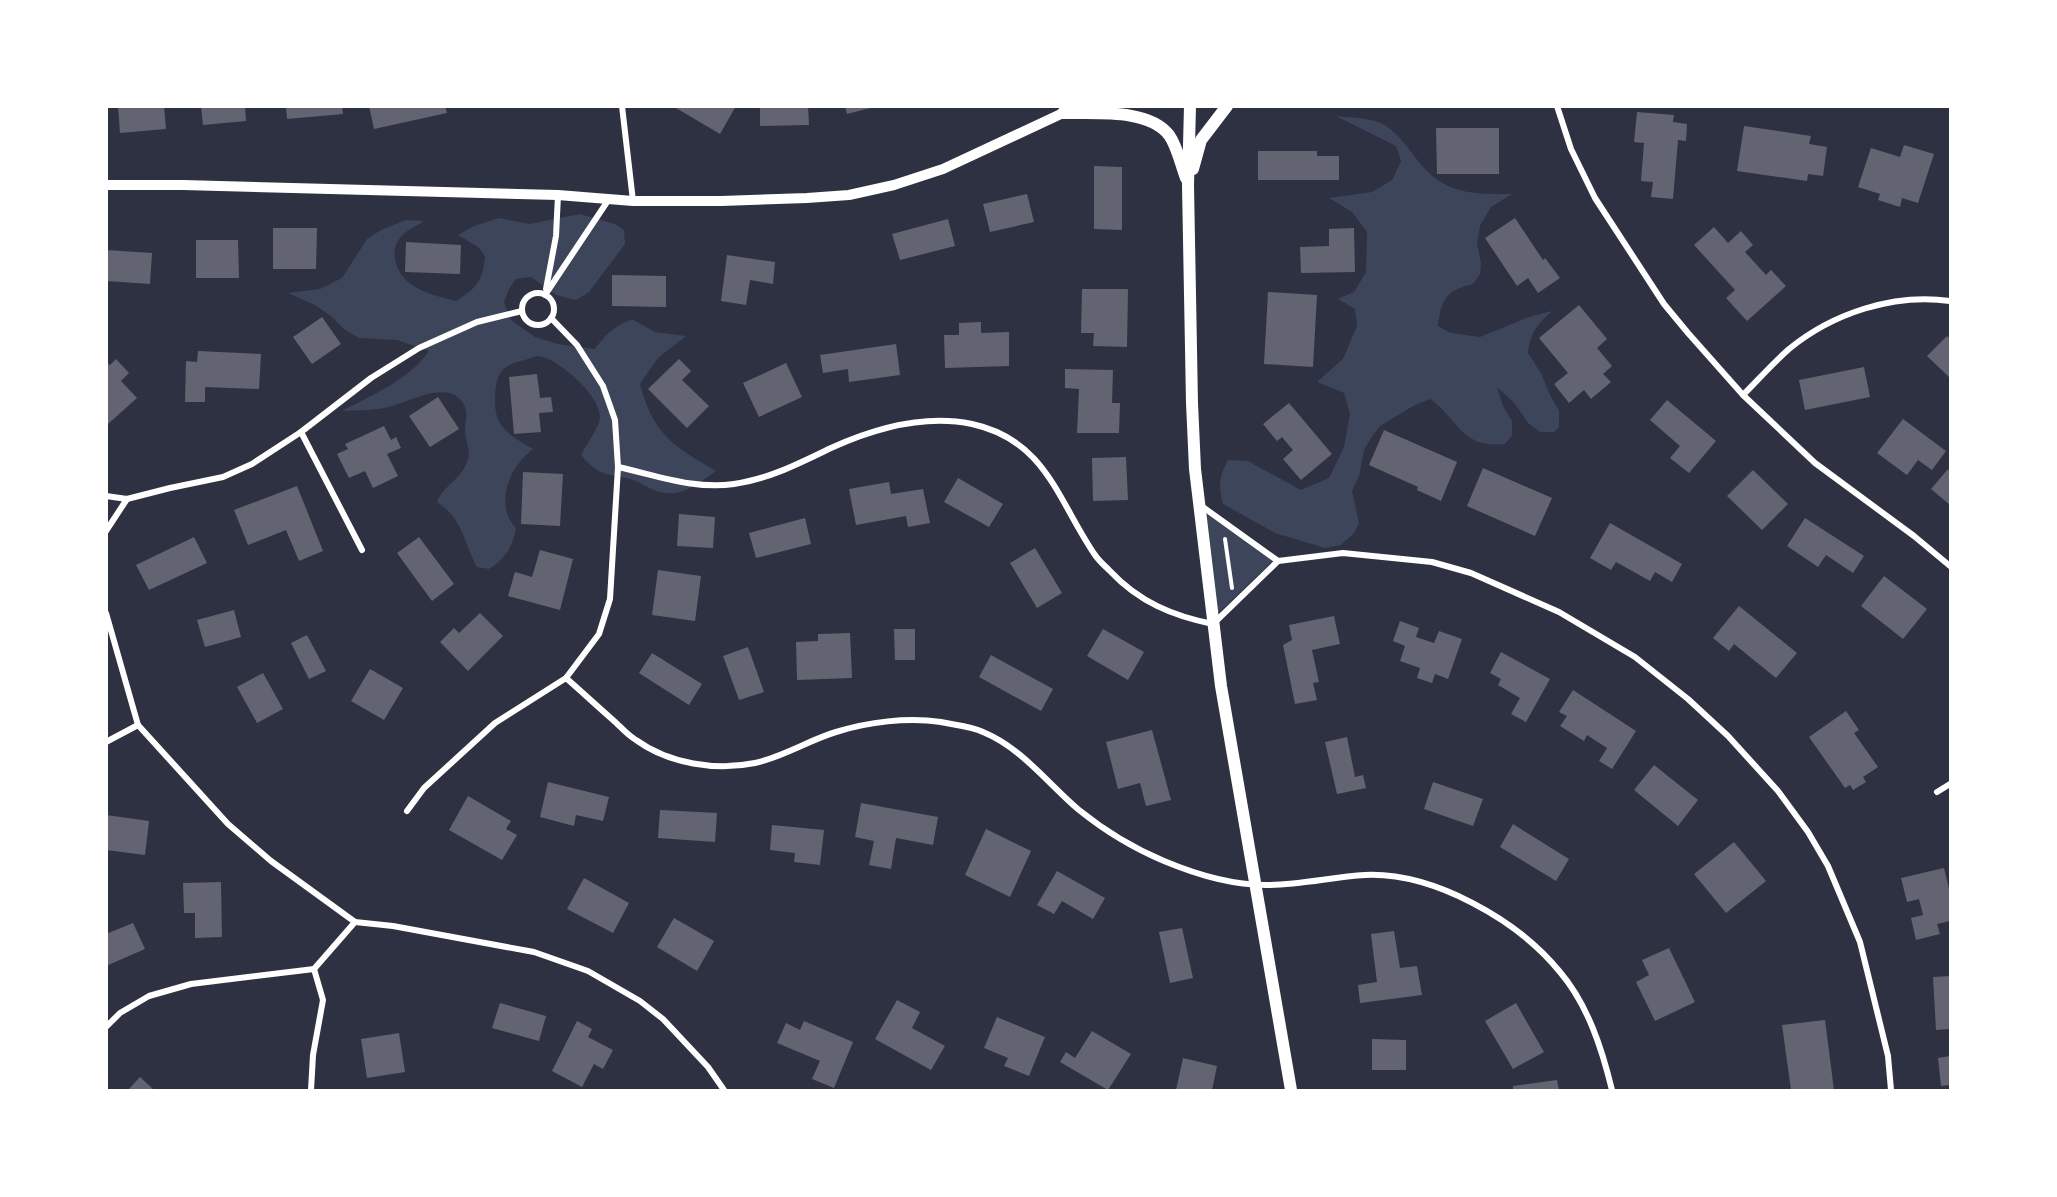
<svg xmlns="http://www.w3.org/2000/svg" width="2057" height="1197" font-family="Quicksand,sans-serif">
  <style>
    .green { fill: #3c4559 }
    .building { fill: #626471 }
    .lines { fill: none; stroke-linecap: round; stroke-linejoin: round }
    .path { stroke: #fff; stroke-width: 4 }
    .minor { stroke: #fff; stroke-width: 6 }
    .tertiary { stroke: #fff; stroke-width: 10 }
    .secondary { stroke: #fff; stroke-width: 12 }
  </style>
  <rect width="100%" height="100%" fill="#2d3142"/>
  <g class="green">
    <path d="M1336,116C1353,118 1375,117 1389,128C1413,147 1418,171 1448,186C1467,195 1492,194 1512,194L1491,207L1480,226L1477,244L1481,263L1480,274L1473,284C1446,290 1441,300 1438,326L1451,333L1480,337L1529,317L1552,311C1538,324 1530,333 1528,353L1541,373L1550,395L1559,411V427L1554,432H1540L1528,423L1515,404L1497,387L1503,406L1512,421V436L1505,444C1460,449 1459,419 1430,399L1415,405L1380,426L1371,438L1364,450L1359,476L1352,491L1359,523L1354,533L1341,545L1325,548L1275,533L1223,504C1218,485 1219,477 1228,460L1248,461L1301,490L1329,478L1344,447L1350,414L1344,393L1317,382L1343,359L1357,326L1355,309L1338,299L1354,292L1366,272L1367,232L1352,212L1329,198L1372,192L1392,180L1401,161L1396,146Z"/>
    <path d="M580,214L615,224L624,230L625,244L589,292L576,300L556,295L531,277L516,279L509,289L504,302L511,320L535,337L558,344L595,349C605,334 615,326 632,319L655,332L686,336L658,358L640,384C653,434 673,446 716,471C700,482 682,498 660,492C650,490 641,482 630,479C604,472 601,478 581,455C586,446 599,427 600,418C602,397 558,358 538,356C535,356 529,359 525,360C501,365 496,374 495,398C494,429 510,435 533,449C514,464 501,487 507,513C508,518 513,524 516,529C512,548 505,559 489,569L477,567C463,541 463,519 437,502C443,486 461,479 467,462C472,451 465,441 465,430C465,422 468,415 465,407C451,375 406,405 384,408C371,411 356,410 342,411C372,395 409,380 429,351L397,340L359,338L345,330L332,317L315,305L288,293L320,289L342,278L367,239L381,230L406,220L424,221C417,226 406,230 401,237C394,245 393,253 396,263C403,289 433,295 456,301C477,288 483,280 485,256L478,247L458,235L474,226L499,218L529,224Z"/>
    <path d="M1203,511L1273,561L1216,615Z"/>
  </g>
  <g class="building">
    <path d="M118,106H164L166,129L120,133Z"/>
    <path d="M201,106H245L246,121L203,125Z"/>
    <path d="M286,106H342L343,114L287,119Z"/>
    <path d="M369,106H445L447,113L374,129Z"/>
    <path d="M677,106H736L720,134L676,108Z"/>
    <path d="M760,106H808L809,125L760,126Z"/>
    <path d="M845,106H874V107L847,114Z"/>
    <path d="M1637,112L1674,115L1673,122L1687,124L1686,141L1678,140L1673,199L1651,197L1653,182L1641,181L1644,143L1634,142Z"/>
    <path d="M1744,126L1811,136L1809,144L1827,147L1823,176L1808,174L1807,181L1737,171Z"/>
    <path d="M1436,128H1499V174H1437Z"/>
    <path d="M1904,145L1934,154L1918,203L1902,198L1900,207L1878,200L1880,194L1858,187L1871,148L1900,157Z"/>
    <path d="M1258,151H1317V156H1339V180H1258Z"/>
    <path d="M1094,166L1122,167V230L1094,229Z"/>
    <path d="M1027,194L1034,222L990,232L983,204Z"/>
    <path d="M1515,218L1543,260L1545,258L1560,278L1538,293L1528,278L1517,286L1485,238Z"/>
    <path d="M948,219L955,246L900,260L892,234Z"/>
    <path d="M1714,227L1728,243L1741,231L1753,245L1745,252L1766,275L1771,270L1786,286L1747,321L1726,298L1735,290L1694,245Z"/>
    <path d="M273,228H317L316,269H273Z"/>
    <path d="M1354,228L1355,272L1301,273L1300,247L1329,246V229Z"/>
    <path d="M196,240H238L239,278H196Z"/>
    <path d="M406,242L461,245L460,274L405,272Z"/>
    <path d="M106,250L152,253L150,284L106,281Z"/>
    <path d="M727,255L775,262L773,284L750,280L746,305L721,301Z"/>
    <path d="M612,275L666,276V307L612,306Z"/>
    <path d="M1082,289H1128L1127,347L1093,346L1094,333H1081Z"/>
    <path d="M1268,292L1317,295L1313,367L1264,364Z"/>
    <path d="M1579,305L1607,339L1597,348L1612,366L1603,374L1611,382L1591,399L1584,390L1569,403L1554,384L1568,373L1539,338Z"/>
    <path d="M322,317L341,344L312,364L293,337Z"/>
    <path d="M981,322V333L1009,332V366L945,368L944,335H959V323Z"/>
    <path d="M1947,336L1950,339V378L1927,356Z"/>
    <path d="M896,344L900,375L849,382L848,369L823,373L820,355Z"/>
    <path d="M198,351L261,354L259,389L205,387V402H185L186,361L197,362Z"/>
    <path d="M116,359L129,373L121,381L137,398L108,424L106,422V362L110,365Z"/>
    <path d="M679,359L691,371L682,380L709,406L687,428L648,389Z"/>
    <path d="M786,363L802,397L759,417L743,383Z"/>
    <path d="M1864,367L1870,397L1805,410L1799,380Z"/>
    <path d="M1065,369L1113,370L1112,403H1120L1119,433H1077L1079,389L1065,388Z"/>
    <path d="M537,374L540,398L551,397L553,412L539,413L541,432L514,434L509,377Z"/>
    <path d="M438,397L459,429L430,447L409,416Z"/>
    <path d="M1667,400L1716,441L1689,473L1670,458L1680,446L1650,420Z"/>
    <path d="M1289,403L1332,454L1301,480L1283,459L1293,450L1282,437L1277,441L1263,424Z"/>
    <path d="M1903,419L1946,451L1932,470L1918,460L1907,475L1877,453Z"/>
    <path d="M384,426L391,440L396,437L401,448L387,454L398,476L373,488L365,471L349,478L337,454L348,449L345,444Z"/>
    <path d="M1384,430L1457,462L1441,501L1417,490L1418,487L1369,465Z"/>
    <path d="M1126,457L1128,500L1093,501L1092,458Z"/>
    <path d="M1483,468L1552,498L1535,536L1467,506Z"/>
    <path d="M1948,469L1950,472V505L1931,489Z"/>
    <path d="M1753,470L1788,504L1762,530L1727,496Z"/>
    <path d="M523,472L563,474L560,526L521,524Z"/>
    <path d="M958,478L1003,504L989,527L944,502Z"/>
    <path d="M889,482L891,494L923,489L930,523L908,527L906,516L856,525L849,489Z"/>
    <path d="M297,486L323,551L299,561L286,530L248,545L234,510Z"/>
    <path d="M679,514L715,517L713,548L677,546Z"/>
    <path d="M805,518L811,544L756,558L749,533Z"/>
    <path d="M1805,518L1864,556L1853,573L1826,555L1818,567L1787,546Z"/>
    <path d="M1610,523L1682,564L1672,582L1655,572L1650,581L1616,562L1611,570L1590,558Z"/>
    <path d="M194,537L207,563L149,590L136,565Z"/>
    <path d="M419,537L454,584L432,601L397,553Z"/>
    <path d="M1035,548L1062,593L1037,608L1010,563Z"/>
    <path d="M540,550L573,559L560,610L508,596L515,572L532,577Z"/>
    <path d="M658,570L701,576L695,621L652,615Z"/>
    <path d="M1884,576L1927,609L1903,639L1861,606Z"/>
    <path d="M1739,606L1797,653L1776,678L1734,644L1729,651L1713,638Z"/>
    <path d="M234,610L241,637L205,647L197,620Z"/>
    <path d="M480,613L503,636L468,671L440,642L454,628L459,633Z"/>
    <path d="M1334,616L1340,644L1312,650L1319,682L1313,683L1317,700L1295,704L1283,645L1292,640L1289,625Z"/>
    <path d="M1400,621L1419,628L1416,637L1434,643L1439,631L1462,639L1448,679L1435,674L1432,683L1417,678L1420,668L1400,661L1405,646L1393,641Z"/>
    <path d="M894,629H915V660H895Z"/>
    <path d="M1103,629L1144,652L1128,680L1087,656Z"/>
    <path d="M850,633L852,678L797,680L796,642L818,641V634Z"/>
    <path d="M307,635L326,671L309,679L291,643Z"/>
    <path d="M748,647L764,692L739,700L723,656Z"/>
    <path d="M1501,652L1550,679L1526,722L1511,714L1520,698L1498,685L1501,679L1490,673Z"/>
    <path d="M652,653L702,684L689,705L639,673Z"/>
    <path d="M991,655L1053,689L1041,711L979,677Z"/>
    <path d="M370,669L403,688L384,720L351,701Z"/>
    <path d="M263,673L283,709L257,723L237,687Z"/>
    <path d="M1573,690L1636,731L1612,769L1599,761L1607,748L1587,735L1584,741L1560,726L1567,716L1559,712Z"/>
    <path d="M1846,711L1859,730L1854,733L1878,767L1863,777L1866,782L1853,790L1850,785L1845,788L1809,737Z"/>
    <path d="M1152,730L1171,800L1146,806L1140,783L1118,789L1106,742Z"/>
    <path d="M1347,737L1355,777L1363,775L1366,788L1337,794L1325,742Z"/>
    <path d="M1654,765L1698,800L1678,826L1634,790Z"/>
    <path d="M548,782L609,797L603,821L576,815L574,826L540,817Z"/>
    <path d="M1433,782L1483,799L1473,826L1424,809Z"/>
    <path d="M468,796L511,821L506,829L517,835L502,860L449,830Z"/>
    <path d="M861,803L938,817L933,845L896,838L891,869L869,865L874,841L855,837Z"/>
    <path d="M660,810L717,813L715,842L658,838Z"/>
    <path d="M106,815L149,821L145,855L106,850Z"/>
    <path d="M1513,824L1569,859L1556,881L1500,847Z"/>
    <path d="M772,825L824,830L820,865L794,862L795,853L770,850Z"/>
    <path d="M986,829L1031,851L1010,897L965,875Z"/>
    <path d="M1734,842L1766,881L1726,913L1694,874Z"/>
    <path d="M1944,868L1950,893V921L1937,924L1940,934L1916,940L1911,918L1923,915L1919,899L1907,902L1901,878Z"/>
    <path d="M1057,871L1105,898L1093,919L1062,901L1054,914L1037,905Z"/>
    <path d="M584,878L629,903L613,933L567,909Z"/>
    <path d="M221,882L222,937L195,938V913H184L183,883Z"/>
    <path d="M674,918L714,941L697,971L657,947Z"/>
    <path d="M133,923L145,949L106,966V934Z"/>
    <path d="M1182,928L1193,978L1170,983L1159,932Z"/>
    <path d="M1394,931L1400,968L1417,966L1422,995L1360,1003L1358,985L1377,982L1371,934Z"/>
    <path d="M1669,948L1695,1002L1655,1021L1636,982L1649,975L1642,960Z"/>
    <path d="M1950,976V1029L1936,1030L1933,977Z"/>
    <path d="M897,1000L920,1012L912,1028L945,1046L931,1070L875,1039Z"/>
    <path d="M500,1003L546,1016L539,1041L492,1028Z"/>
    <path d="M1516,1003L1544,1052L1513,1069L1485,1021Z"/>
    <path d="M997,1017L1045,1037L1029,1076L1004,1066L1008,1058L984,1048Z"/>
    <path d="M1825,1020L1834,1090H1791L1782,1025Z"/>
    <path d="M577,1021L592,1029L588,1037L613,1050L603,1069L594,1064L582,1087L552,1071Z"/>
    <path d="M804,1021L853,1042L834,1088L812,1079L820,1061L777,1043L786,1023L800,1030Z"/>
    <path d="M1092,1031L1131,1054L1108,1090L1060,1062L1066,1052L1075,1058Z"/>
    <path d="M399,1033L405,1072L367,1078L361,1039Z"/>
    <path d="M1372,1039L1406,1040V1070H1372Z"/>
    <path d="M1950,1056V1085L1941,1086L1938,1058Z"/>
    <path d="M1183,1058L1217,1066L1212,1090H1176Z"/>
    <path d="M140,1077L154,1090H128Z"/>
    <path d="M1557,1080L1559,1090H1513V1086Z"/>
  </g>
  <g class="lines">
    <path class="path" d="M1225,539L1232,588"/>
    <g class="minor">
      <path d="M622,106L633,201"/>
      <path d="M1557,106L1571,149L1595,198L1664,304L1688,333L1743,395L1815,463L1914,536L1950,566"/>
      <path d="M546,289L556,236L558,195"/>
      <circle cx="538" cy="309" r="16"/>
      <path d="M545,295L609,199"/>
      <path d="M1743,395C1758,380 1773,363 1789,349C1833,313 1894,293 1950,301"/>
      <path d="M301,432L362,550"/>
      <path d="M618,467C655,475 695,490 734,484C769,479 800,463 831,448C875,428 924,414 972,424C1046,440 1058,501 1095,555C1099,561 1105,566 1110,571C1139,602 1173,616 1213,624L1278,561L1343,553L1432,562L1471,573L1559,612L1635,657L1688,699L1728,736L1778,791L1808,832L1828,866L1860,942L1888,1056L1891,1090"/>
      <path d="M106,496L127,499L170,488L223,477L252,464L301,432L371,378L419,348L477,322L522,311"/>
      <path d="M1200,505L1278,561"/>
      <path d="M106,531L127,499"/>
      <path d="M106,613L138,725L228,824L271,861L355,922L393,926L534,952L588,971L640,1001L663,1019L708,1067L724,1090"/>
      <path d="M566,678C582,692 597,706 613,720C620,726 627,735 636,740C669,764 716,771 755,763C783,757 809,740 836,732C868,722 907,717 941,722C954,725 971,726 983,732C1022,748 1048,784 1079,810C1105,831 1133,848 1164,861C1195,874 1232,885 1266,885C1300,885 1332,877 1365,875C1433,872 1518,920 1560,972C1588,1005 1602,1049 1612,1090"/>
      <path d="M106,742L138,725"/>
      <path d="M1937,792L1950,784"/>
      <path d="M407,811L424,788L495,723L566,678L599,634L610,599L618,467L615,420L603,386L577,345L551,318"/>
      <path d="M314,969L355,922"/>
      <path d="M106,1027L120,1013L149,996L191,984L314,969"/>
      <path d="M311,1090L313,1055L323,1000L314,969"/>
    </g>
    <path class="tertiary" d="M106,185H183L558,195L633,201H721L807,198L849,195L894,185L943,169L1063,113L1100,106"/>
    <g class="secondary">
      <path d="M1190,106L1188,185L1192,403L1195,469L1221,686L1291,1090"/>
      <path d="M1063,113C1094,114 1148,108 1169,135C1177,146 1181,165 1186,178"/>
      <path d="M1193,169L1201,140L1227,106"/>
    </g>
  </g>
  <rect width="2057" height="1197" fill="none" stroke="#ffffff" stroke-width="216"/>
</svg>
